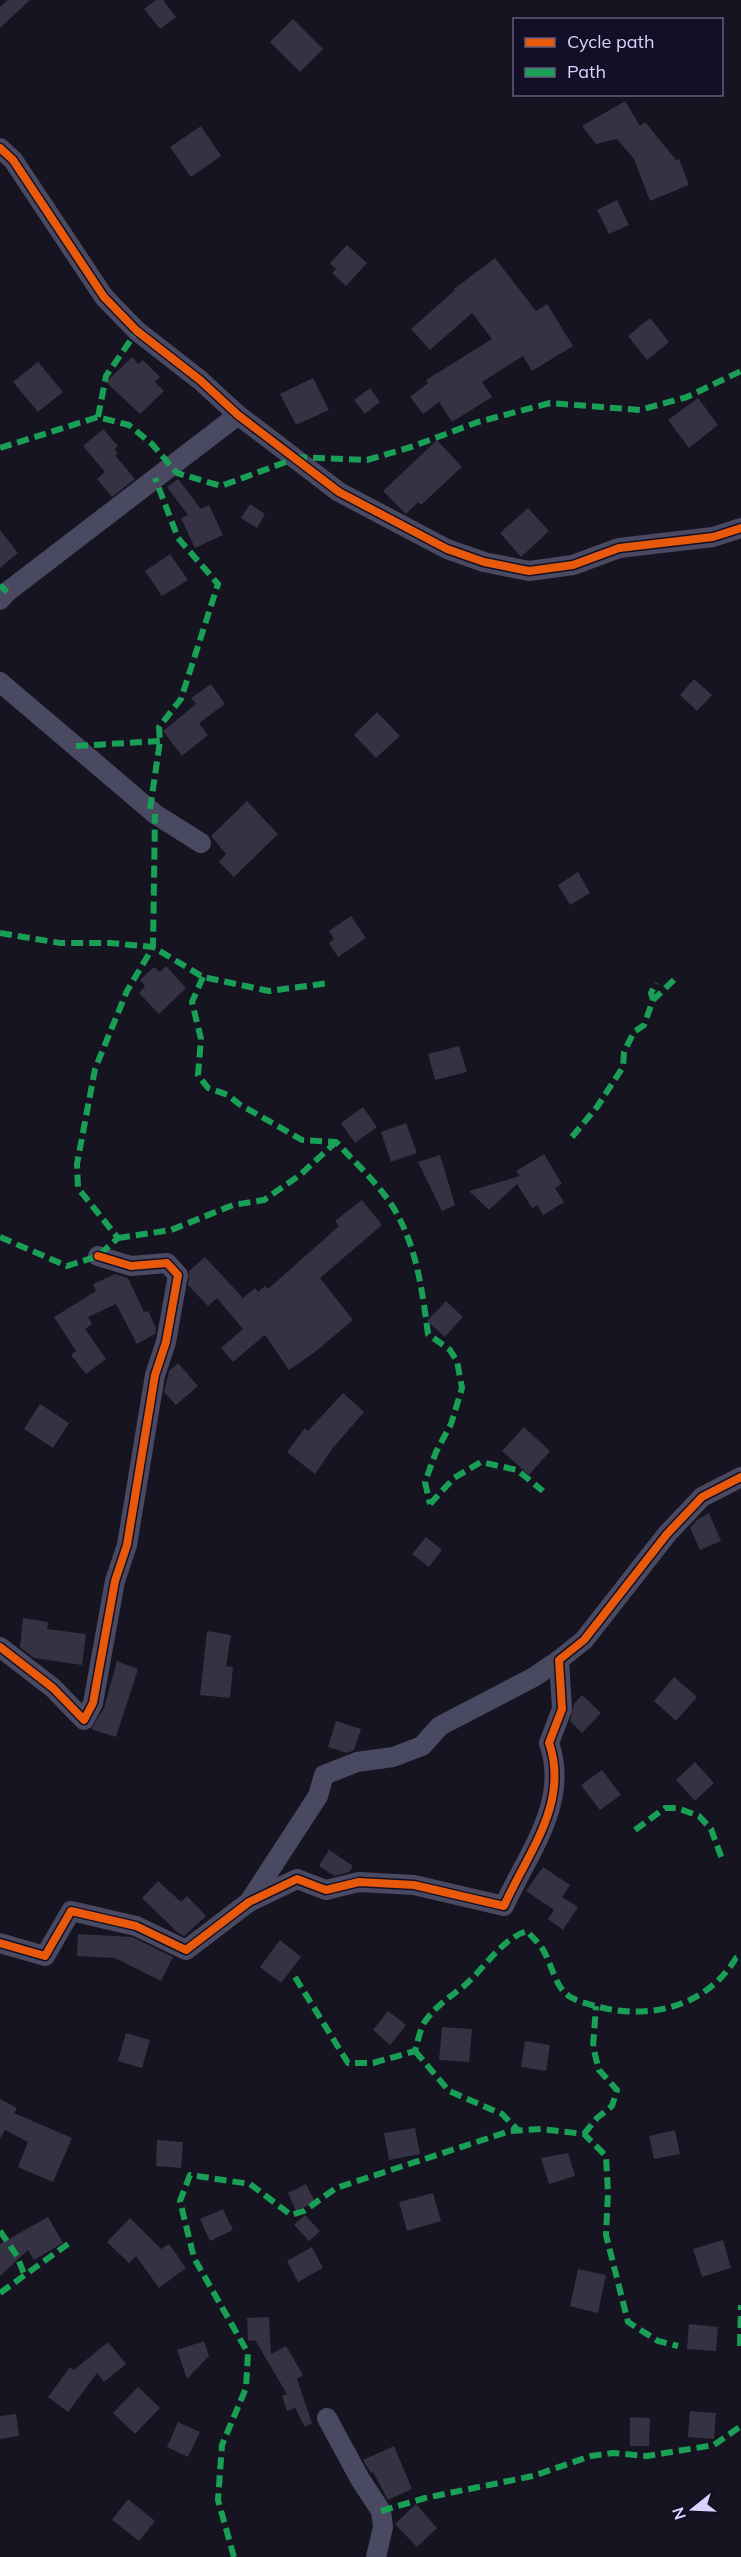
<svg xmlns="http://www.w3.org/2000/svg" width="741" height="2557" font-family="Mulish,sans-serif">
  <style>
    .building { fill: #343243 }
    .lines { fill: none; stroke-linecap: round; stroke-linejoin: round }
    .minor { stroke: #4a4962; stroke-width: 20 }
    .quiet { stroke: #1a9f57; stroke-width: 6; stroke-dasharray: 12 6; stroke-linecap: butt }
    .cycleway-casing { stroke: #130f26; stroke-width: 11 }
    .cycleway { stroke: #e8590c; stroke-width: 8 }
  </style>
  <rect width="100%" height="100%" fill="#161421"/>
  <g class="building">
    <path d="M8,0H30L0,28V7Z"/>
    <path d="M156,0H163L176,17L160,29L144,9Z"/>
    <path d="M293,19L323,49L300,72L270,42Z"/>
    <path d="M625,101L640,126L645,122L676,160L679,159L689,185L650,201L634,159L617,139L596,144L582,126Z"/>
    <path d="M201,126L221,156L191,177L170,147Z"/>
    <path d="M617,200L629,225L609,234L597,210Z"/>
    <path d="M347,245L367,263L346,286L332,273L336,269L330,263Z"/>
    <path d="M495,258L536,311L547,304L573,346L532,371L523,356L482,382L492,397L452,422L439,402L423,414L410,397L428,383L426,380L492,339L472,313L430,350L411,329L455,290L454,289Z"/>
    <path d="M650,318L669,342L647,360L628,336Z"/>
    <path d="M132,357L138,364L143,360L160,377L155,382L164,391L140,414L106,382Z"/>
    <path d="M38,362L63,392L38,412L13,382Z"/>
    <path d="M313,378L329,410L296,425L280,394Z"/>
    <path d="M370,388L380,402L365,414L354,400Z"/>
    <path d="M698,398L718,425L689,448L668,420Z"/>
    <path d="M103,429L118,446L114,449L118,453L115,455L135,479L112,497L97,479L105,472L83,446Z"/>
    <path d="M437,440L462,467L421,505L418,502L406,514L383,491Z"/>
    <path d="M178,479L201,509L209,505L223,535L195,548L181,518L188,515L167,487Z"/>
    <path d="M250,504L265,514L257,528L241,518Z"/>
    <path d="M528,508L549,531L521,557L500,533Z"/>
    <path d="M0,530L18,553L0,568Z"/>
    <path d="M170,554L188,580L162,596L145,571Z"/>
    <path d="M694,679L712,695L697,711L680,695Z"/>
    <path d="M211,684L225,704L199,723L208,735L182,756L163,731L196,704L191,698Z"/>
    <path d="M377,712L400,736L376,758L354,735Z"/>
    <path d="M247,801L278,834L234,877L219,862L226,854L211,836Z"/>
    <path d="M578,872L590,893L570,905L558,885Z"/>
    <path d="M351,916L366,938L338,957L329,943L334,939L329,931Z"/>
    <path d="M166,966L186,988L159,1014L139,993L145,986L140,980L154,967L160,972Z"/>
    <path d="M459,1046L467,1072L435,1080L428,1054Z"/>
    <path d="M363,1107L377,1127L355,1143L341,1123Z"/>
    <path d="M406,1123L417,1153L391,1162L381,1132Z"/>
    <path d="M544,1154L562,1184L555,1188L564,1202L543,1215L537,1205L532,1208L517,1184L489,1210L469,1191L520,1176L516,1171Z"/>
    <path d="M440,1155L455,1205L442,1211L418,1162Z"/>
    <path d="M362,1200L382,1225L320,1278L353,1320L315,1352L289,1370L265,1335L233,1362L221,1348L243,1329L217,1298L208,1306L188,1285L189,1271L205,1257L243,1298L255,1288L258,1292L265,1286L268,1289L339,1226L335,1221Z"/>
    <path d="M115,1274L128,1278L144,1312L148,1311L156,1328L155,1334L137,1344L116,1304L88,1317L92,1324L85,1329L106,1359L86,1374L71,1355L76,1351L54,1317L96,1291L93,1284Z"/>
    <path d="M446,1301L463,1317L445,1337L427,1321Z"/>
    <path d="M178,1363L198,1386L176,1405L164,1392L169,1371Z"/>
    <path d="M343,1393L364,1412L332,1449L315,1474L287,1452L305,1428L308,1431Z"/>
    <path d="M40,1404L69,1423L53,1448L24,1429Z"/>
    <path d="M524,1427L550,1451L529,1475L502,1451Z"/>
    <path d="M709,1513L721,1541L700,1550L690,1528L698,1519Z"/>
    <path d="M426,1537L442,1550L429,1567L412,1554Z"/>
    <path d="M23,1618L48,1622L47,1629L86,1634L82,1665L34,1658L20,1647Z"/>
    <path d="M207,1631L231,1635L226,1666L233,1667L230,1698L200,1695Z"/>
    <path d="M117,1661L138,1669L116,1737L91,1729L104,1708Z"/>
    <path d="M674,1677L697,1697L676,1721L654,1701Z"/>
    <path d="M582,1695L601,1713L582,1733L570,1721L574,1704Z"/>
    <path d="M336,1721L361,1729L354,1750L347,1753L328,1747Z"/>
    <path d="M695,1762L714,1783L695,1801L676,1780Z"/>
    <path d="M602,1770L621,1795L600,1810L581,1785Z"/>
    <path d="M329,1850L353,1866L349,1872L335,1876L319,1866Z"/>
    <path d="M543,1867L570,1885L562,1897L578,1907L563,1930L548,1919L554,1910L526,1891Z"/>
    <path d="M158,1881L181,1902L187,1896L206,1916L184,1936L177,1932L142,1898Z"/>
    <path d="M78,1934L132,1937L173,1957L161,1981L115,1958L77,1956Z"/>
    <path d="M280,1940L301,1957L281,1983L260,1967Z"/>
    <path d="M388,2011L406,2025L390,2045L373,2030Z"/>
    <path d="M442,2027L472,2029L469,2062L439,2060Z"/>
    <path d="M126,2033L150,2040L142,2068L118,2061Z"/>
    <path d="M525,2041L550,2045L546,2071L521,2067Z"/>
    <path d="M0,2099L17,2108L14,2113L72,2138L53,2182L18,2167L28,2142L5,2130L0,2139Z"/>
    <path d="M415,2128L420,2154L389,2160L384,2133Z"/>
    <path d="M675,2130L680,2154L654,2159L649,2136Z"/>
    <path d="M157,2140L183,2142L181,2168L156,2166Z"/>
    <path d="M568,2153L575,2176L549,2184L541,2158Z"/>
    <path d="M306,2184L315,2202L296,2211L288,2193Z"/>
    <path d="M433,2193L441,2221L407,2231L399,2202Z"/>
    <path d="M223,2209L233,2230L210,2241L200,2219Z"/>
    <path d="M305,2215L320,2231L309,2241L294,2225Z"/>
    <path d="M48,2217L63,2243L34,2260L28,2250L0,2276V2244Z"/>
    <path d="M130,2218L161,2249L169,2244L186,2268L159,2288L136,2256L129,2263L107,2242Z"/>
    <path d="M723,2240L731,2268L702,2277L693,2249Z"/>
    <path d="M312,2247L323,2268L298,2282L287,2261Z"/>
    <path d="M578,2269L606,2275L598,2313L570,2306Z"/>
    <path d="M269,2317L271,2354L286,2346L303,2375L297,2379L312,2423L305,2427L295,2408L287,2411L282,2396L287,2394L255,2340L248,2341L247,2318Z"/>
    <path d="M689,2324L718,2327L716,2351L687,2349Z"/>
    <path d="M204,2341L209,2356L187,2379L177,2350Z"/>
    <path d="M108,2342L126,2364L104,2382L97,2373L68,2412L48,2397L70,2367L74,2370Z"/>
    <path d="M138,2387L160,2408L135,2434L113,2413Z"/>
    <path d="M690,2411L716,2413L714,2439L688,2437Z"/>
    <path d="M16,2414L19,2436L0,2439V2416Z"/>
    <path d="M630,2417L650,2418L649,2446H630Z"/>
    <path d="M178,2422L200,2432L188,2457L167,2447Z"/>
    <path d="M394,2446L412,2489L388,2500L373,2472L371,2473L363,2460Z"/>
    <path d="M128,2499L155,2521L139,2541L112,2520Z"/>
    <path d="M416,2504L437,2528L417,2547L395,2524Z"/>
  </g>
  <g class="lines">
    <g class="minor">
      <path d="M0,148L13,160L104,297L137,331L200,380L238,415L339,492L447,549L484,562L529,571L573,565L619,548L713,537L741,528"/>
      <path d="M0,600L7,592L238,415"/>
      <path d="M0,682L155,814L201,843"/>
      <path d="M0,1647L53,1688L84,1720L93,1703L115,1581L127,1545L155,1375L166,1342L178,1275L167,1263L131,1266L98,1256"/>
      <path d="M249,1902L318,1796L324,1775L357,1762L393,1757L422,1746L440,1726L534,1677L559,1660"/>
      <path d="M0,1943L45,1956L71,1911L136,1926L186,1950L249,1902L297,1879L326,1890L359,1882L414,1885L504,1906C527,1854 570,1803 549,1743L562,1709L559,1660L584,1640L667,1534L702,1497L741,1477"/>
      <path d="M327,2418L360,2479L381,2511L383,2527L376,2557"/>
    </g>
    <g class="quiet">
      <path d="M98,417L106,376L137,331"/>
      <path d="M0,448L98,417L129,425L152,444L177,473L221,486L294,459"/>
      <path d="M295,457L367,460L411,447L478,422L550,403L640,410L687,397L741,371"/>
      <path d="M0,585L7,592"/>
      <path d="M76,746L160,741"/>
      <path d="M150,809L160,741L159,727L181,699L218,584L178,538L155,478"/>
      <path d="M0,933L60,943H110L153,947L203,977L269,991L329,983"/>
      <path d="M203,977L192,1002L201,1039L198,1075L208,1088L228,1095L239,1104L302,1140L336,1142C354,1161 374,1180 389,1201C416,1240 422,1289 428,1334L450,1350L457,1361L462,1388L451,1424L436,1452L425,1482L430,1504"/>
      <path d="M653,1000L651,993L656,983"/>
      <path d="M572,1137L597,1107L623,1067L624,1052L634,1032L644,1025L653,1000L678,976"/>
      <path d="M0,1237L67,1266L98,1256L118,1238L78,1188L77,1164L95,1069L127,991L153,947L155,814"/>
      <path d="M118,1238L171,1230L233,1205L264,1200L300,1175L336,1142"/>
      <path d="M430,1504L454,1478L481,1462L517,1470L543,1491"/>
      <path d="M635,1830L665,1808H677L699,1816L711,1829L722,1859"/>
      <path d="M295,1977L348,2063H373L415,2051C418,2041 420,2028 426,2020C437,2005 450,1997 464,1986C485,1968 500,1940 527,1931C532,1937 538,1942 542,1948C551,1962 554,1982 565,1993C573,2001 589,2004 599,2007C651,2020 707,2006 736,1958L741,1956"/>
      <path d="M415,2051L449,2091L502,2114L518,2130"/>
      <path d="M584,2134L597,2118L612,2106L617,2090L599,2070L593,2047L596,2006"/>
      <path d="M0,2231L17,2256L24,2274"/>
      <path d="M0,2293L72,2241"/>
      <path d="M740,2346L741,2305"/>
      <path d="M381,2511L425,2498L533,2476L591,2456L613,2453L647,2456L714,2445L741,2426"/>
      <path d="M234,2557L218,2500L222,2445L246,2388L248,2353L194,2258L180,2201L190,2175L250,2184L291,2215L304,2211L336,2188L510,2131L541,2129L584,2134L606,2156L608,2193L606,2235L628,2322L658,2341L678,2346"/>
    </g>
    <defs>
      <g id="cycleway">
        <path d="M0,148L13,160L104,297L137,331L200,380L238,415L339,492L447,549L484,562L529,571L573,565L619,548L713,537L741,528"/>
        <path d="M0,1647L53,1688L84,1720L93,1703L115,1581L127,1545L155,1375L166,1342L178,1275L167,1263L131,1266L98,1256"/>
        <path d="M0,1943L45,1956L71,1911L136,1926L186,1950L249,1902L297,1879L326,1890L359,1882L414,1885L504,1906C527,1854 570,1803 549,1743L562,1709L559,1660L584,1640L667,1534L702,1497L741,1477"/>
      </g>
    </defs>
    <use href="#cycleway" class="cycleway-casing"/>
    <use href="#cycleway" class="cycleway"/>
  </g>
  <rect x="513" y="18" width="210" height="78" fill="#130f26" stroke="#625e7d" stroke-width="1.5"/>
  <rect x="525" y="38" width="30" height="9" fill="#e8590c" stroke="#625e7d" stroke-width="1.5"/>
  <text x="567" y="48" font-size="18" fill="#d9d4ff">Cycle path</text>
  <rect x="525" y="68" width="30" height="9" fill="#1a9f57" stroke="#625e7d" stroke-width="1.5"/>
  <text x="567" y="78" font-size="18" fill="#d9d4ff">Path</text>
  <g transform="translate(693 2509) rotate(252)" stroke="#130f26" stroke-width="4.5" paint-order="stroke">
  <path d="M0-4.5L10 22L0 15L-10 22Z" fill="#d9d4ff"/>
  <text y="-9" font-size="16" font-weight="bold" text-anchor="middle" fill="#d9d4ff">N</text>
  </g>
</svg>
